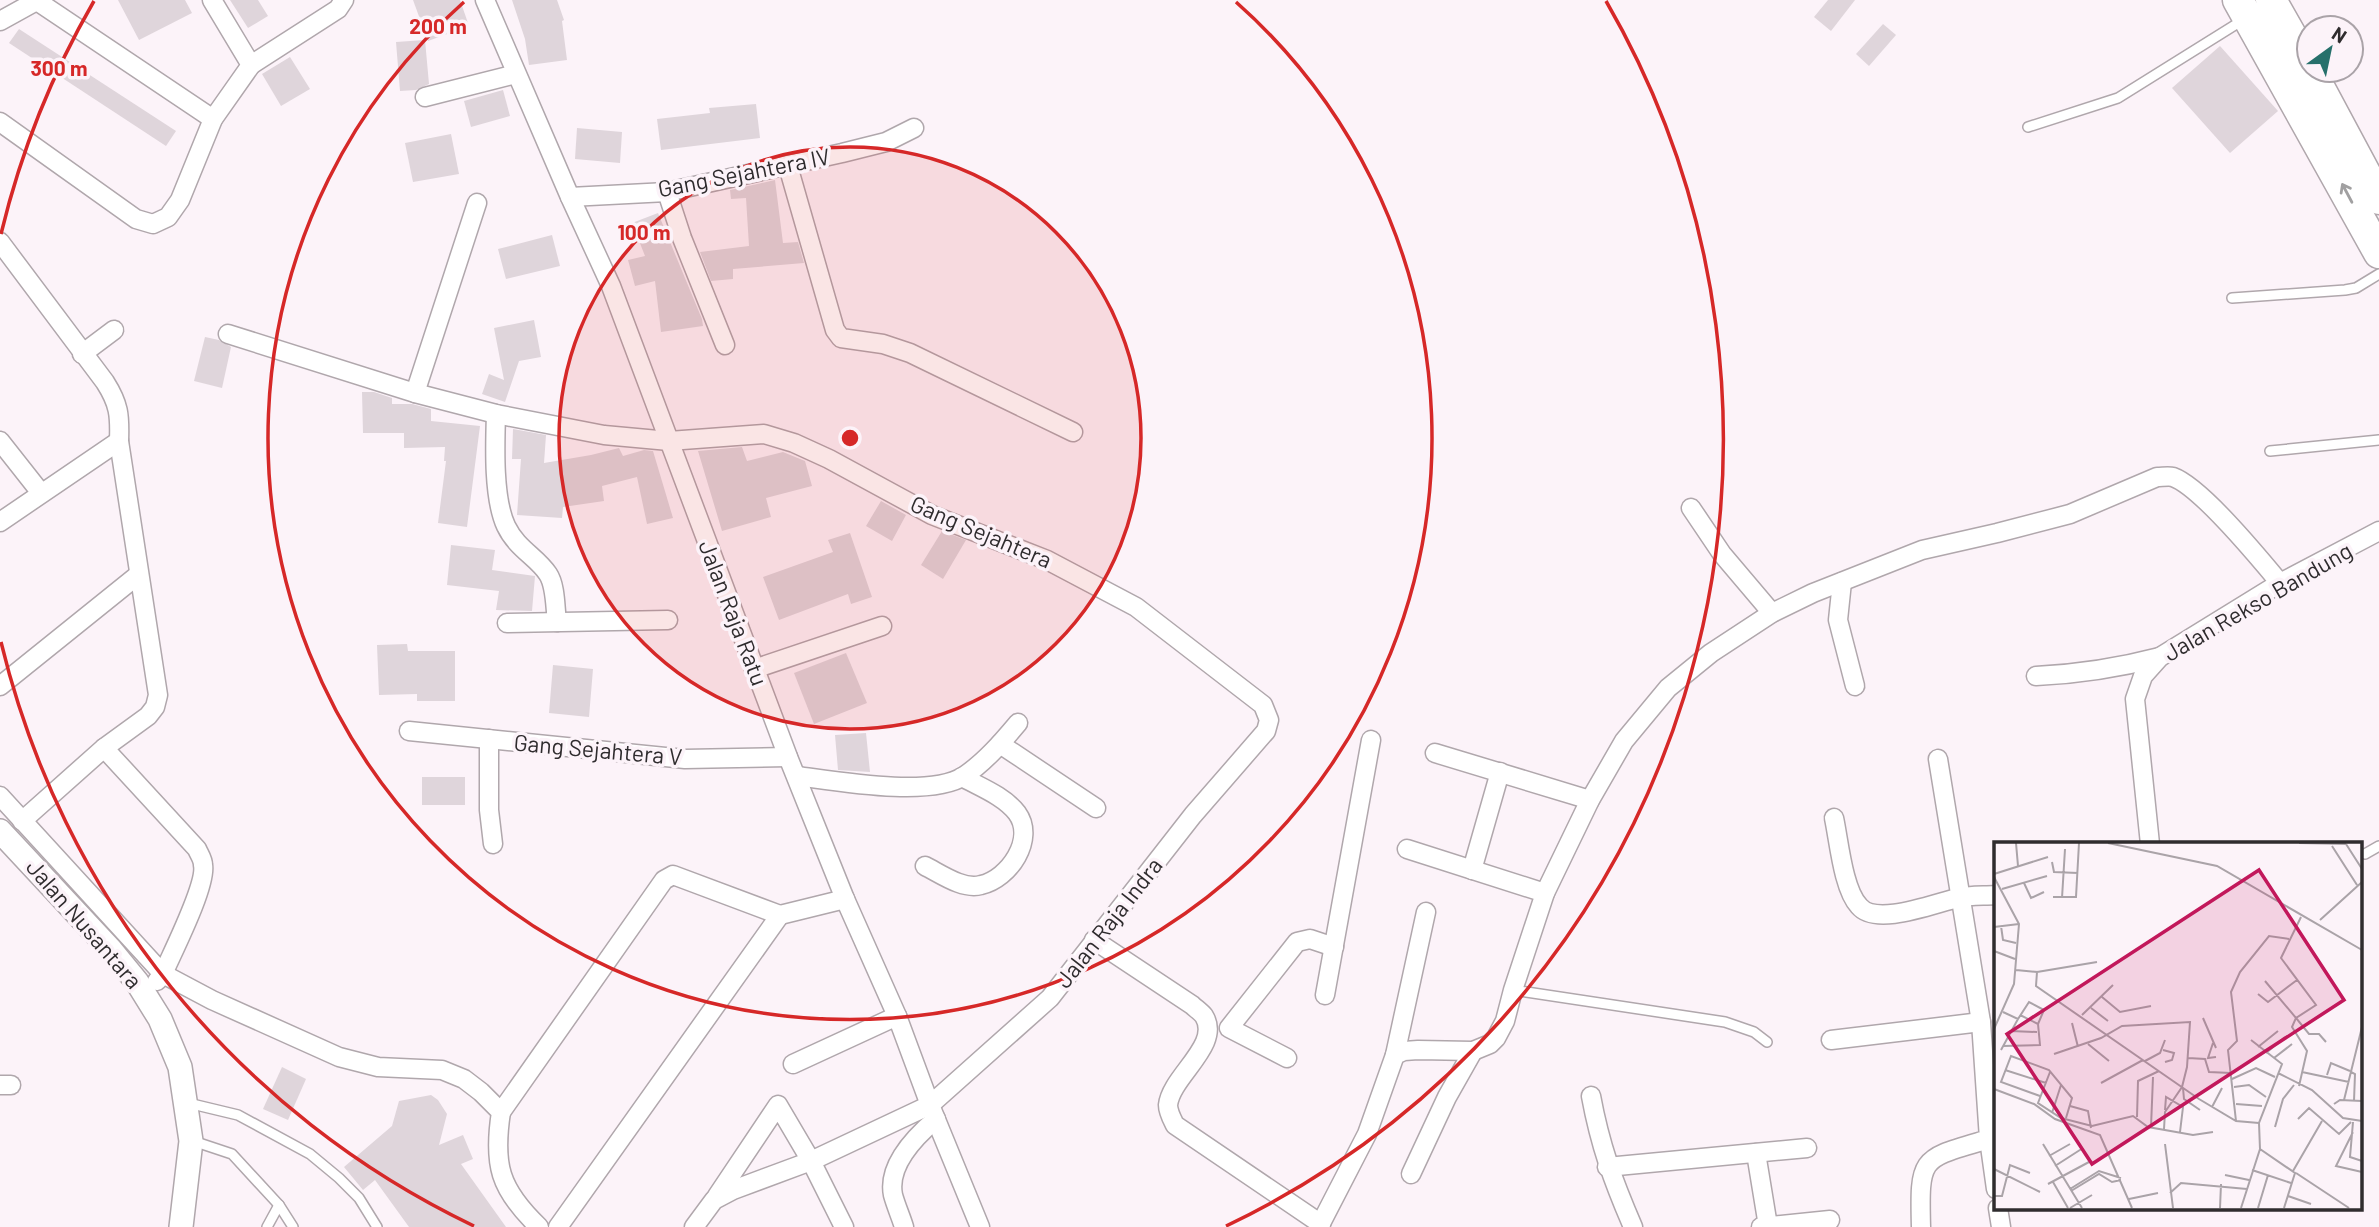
<svg xmlns="http://www.w3.org/2000/svg" width="2379" height="1227" font-family="Barlow,sans-serif">
  <style>
    .building { fill: #dfd5db }
    .lines { fill: none; stroke-linecap: round; stroke-linejoin: round }
    .service-casing { stroke: #b0a7ac; stroke-width: 12 }
    .minor-casing { stroke: #b0a7ac; stroke-width: 21 }
    .tertiary-casing { stroke: #b0a7ac; stroke-width: 26 }
    .trunk-casing { stroke: #b0a7ac; stroke-width: 33 }
    .service { stroke: #fff; stroke-width: 9 }
    .minor { stroke: #fff; stroke-width: 18 }
    .tertiary { stroke: #fff; stroke-width: 23 }
    .trunk { stroke: #fff; stroke-width: 30 }
    .oneway { stroke: #a1a0a1 }
    .ring { fill: none; stroke: #d62828; stroke-width: 3.5 }
    .labels { text-anchor: middle; stroke-width: 7; stroke-linejoin: round; paint-order: stroke }
    .street-label { font-size: 23px; fill: #2f2c2e; stroke: #fcf3f9 }
    .inset-road { fill: none; stroke: #aaa3a8; stroke-width: 2 }
    .view { fill: #c2185b; fill-opacity: 0.15; stroke: #c2185b; stroke-width: 3.5 }
    .inset-edge { fill: none; stroke: #2f2c2e; stroke-width: 3.5 }
    .centre { fill: #d62828; stroke: #fcf3f9; stroke-width: 3.5 }
    .ring-label { font-size: 21px; text-anchor: middle; font-weight: bold; fill: #d62828; stroke: #fcf3f9; stroke-width: 7; stroke-linejoin: round; paint-order: stroke }
  </style>
  <rect width="100%" height="100%" fill="#fcf3f9"/>
  <g class="building">
    <path d="M118,0H185L192,13L139,40Z"/>
    <path d="M230,0H258L268,16L248,28Z"/>
    <path d="M413,0H460L469,26L428,41Z"/>
    <path d="M512,0H557L564,20L562,21L567,60L529,65L525,39Z"/>
    <path d="M1828,0H1855L1831,31L1814,17Z"/>
    <path d="M1883,24L1896,35L1869,66L1856,54Z"/>
    <path d="M19,29L176,131L166,146L9,43Z"/>
    <path d="M425,40L429,84L416,90L400,91L396,42Z"/>
    <path d="M2220,46L2278,111L2230,153L2172,88Z"/>
    <path d="M290,57L310,89L281,106L262,74Z"/>
    <path d="M503,90L510,116L471,127L464,101Z"/>
    <path d="M756,104L760,138L661,150L657,119L710,113L709,108Z"/>
    <path d="M577,128L622,132L620,163L575,159Z"/>
    <path d="M451,134L459,174L413,182L405,143Z"/>
    <path d="M775,180L783,243L798,242L804,263L733,269V279L711,281L700,252L749,246L746,198L731,199L730,190Z"/>
    <path d="M658,213L702,319L703,326L661,332L655,281L635,286L628,260L645,256L632,223Z"/>
    <path d="M552,235L560,266L506,279L498,249Z"/>
    <path d="M534,320L541,357L519,361L505,402L482,394L489,374L504,380L494,328Z"/>
    <path d="M205,337L219,340L231,347L222,388L194,381Z"/>
    <path d="M362,392H374L392,398V404H412L431,409V421L480,426L467,527L438,523L446,461H444L445,447L404,448V433H363Z"/>
    <path d="M513,429L546,435L544,463L591,455L619,448L623,456L644,450L653,451L673,518L647,524L637,477L602,486L604,501L563,507L562,518L517,515L521,459H512Z"/>
    <path d="M742,447L747,461L783,452L805,461L812,486L766,498L771,517L722,531L698,451Z"/>
    <path d="M881,501L906,515L892,541L866,526Z"/>
    <path d="M942,531L966,540L943,579L921,565Z"/>
    <path d="M850,533L872,597L851,604L848,594L779,620L763,577L833,552L828,540Z"/>
    <path d="M451,545L495,550L492,570L535,576L532,611L496,610L499,591L447,585Z"/>
    <path d="M407,644L408,651H455V701H417V694L379,695L377,645Z"/>
    <path d="M846,653L867,703L814,724L794,673Z"/>
    <path d="M553,665L593,669L589,717L549,713Z"/>
    <path d="M866,733L870,772L838,770L835,735Z"/>
    <rect x="422" y="777" width="43" height="28"/>
    <path d="M282,1067L306,1079L288,1120L263,1109Z"/>
    <path d="M431,1095L438,1100L447,1114L439,1145L463,1135L473,1159L461,1164L506,1227H409L375,1180L363,1190L344,1167L392,1126L399,1101Z"/>
  </g>
  <g class="lines">
    <defs>
      <g id="service">
        <path d="M2028,127L2118,98L2243,20"/>
        <path d="M2232,298L2345,290L2356,288L2379,274"/>
        <path d="M2270,451L2379,440"/>
        <path d="M2365,854L2379,846"/>
        <path d="M1513,990L1725,1022L1754,1032L1767,1042"/>
        <path d="M188,1103L238,1115L310,1154L339,1178L359,1198L377,1227"/>
        <path d="M193,1141L232,1154L279,1205L293,1227"/>
        <path d="M267,1227L279,1205"/>
      </g>
      <g id="minor">
        <path d="M485,0L570,197L611,286L788,757L845,899L897,1016L930,1105L980,1227"/>
        <path d="M37,1L213,119"/>
        <path d="M0,21L38,0"/>
        <path d="M251,65L338,9L344,0"/>
        <path d="M425,97L516,74"/>
        <path d="M0,122L136,219L153,224L168,217L180,200L213,119L251,65L212,0"/>
        <path d="M788,166L835,330L841,338L883,344L910,353L1073,432"/>
        <path d="M667,192L682,238L725,345"/>
        <path d="M570,197L667,192L842,153L886,142L914,128"/>
        <path d="M0,242L105,382C119,404 120,415 119,441L158,695L155,707L148,716L104,748L22,821"/>
        <path d="M228,334L415,393L496,414L604,435L669,441L764,434L794,443L829,459L932,515L1047,560L1136,607L1263,705L1269,720L1266,731L1193,815L1050,998L930,1105L811,1161L733,1190L714,1200L694,1227"/>
        <path d="M82,354L114,330"/>
        <path d="M415,393L477,203"/>
        <path d="M496,414C495,445 493,498 506,526C517,549 537,557 548,574C556,586 555,608 557,622"/>
        <path d="M0,441L41,493"/>
        <path d="M1691,508L1722,554L1772,613"/>
        <path d="M0,522L119,441"/>
        <path d="M1842,582L1838,620L1855,686"/>
        <path d="M507,623L668,620"/>
        <path d="M754,669L882,626"/>
        <path d="M2036,676C2079,674 2118,668 2160,657"/>
        <path d="M0,686L138,575"/>
        <path d="M409,731L685,759L788,757"/>
        <path d="M489,739V810L493,844"/>
        <path d="M1000,744L1096,808"/>
        <path d="M104,748L197,849C199,854 203,859 203,865C207,885 172,953 163,974L157,981"/>
        <path d="M1435,753L1590,800"/>
        <path d="M797,776C836,781 930,798 964,776C985,762 1002,742 1018,723"/>
        <path d="M0,796L163,974L212,1000L339,1057L378,1067L442,1070L464,1079L481,1092L501,1112C493,1164 499,1189 539,1227"/>
        <path d="M1834,818C1839,841 1843,889 1859,906C1876,927 1935,903 1958,898C1970,895 1983,896 1996,895"/>
        <path d="M2150,844L2135,699L2143,676L2160,657L2280,583L2379,531"/>
        <path d="M1407,849L1545,893"/>
        <path d="M925,866C941,874 963,890 981,885C1009,879 1036,839 1017,813C1004,796 980,787 962,777"/>
        <path d="M1472,870L1500,772"/>
        <path d="M1094,940L1192,1005C1195,1008 1201,1012 1204,1016C1222,1045 1171,1076 1168,1105C1168,1112 1172,1119 1175,1125L1321,1224"/>
        <path d="M1325,995L1371,740"/>
        <path d="M1831,1040L1981,1022"/>
        <path d="M1395,1055L1426,912"/>
        <path d="M1287,1058L1229,1028L1297,942L1310,939L1334,947"/>
        <path d="M793,1064L897,1016"/>
        <path d="M0,1085H11"/>
        <path d="M1591,1096C1600,1145 1613,1181 1633,1227"/>
        <path d="M501,1112L664,880L673,875L780,915L845,899"/>
        <path d="M1996,1139H1989L1996,1189"/>
        <path d="M1756,1153L1768,1226"/>
        <path d="M1607,1167L1807,1148"/>
        <path d="M1411,1174L1447,1097L1473,1051"/>
        <path d="M717,1196L778,1105L811,1161L844,1227"/>
        <path d="M1998,1208L2001,1227"/>
        <path d="M558,1227L780,915"/>
        <path d="M904,1227C901,1217 896,1206 893,1195C887,1165 916,1136 936,1119"/>
        <path d="M1319,1227L1367,1134L1395,1055L1404,1051L1418,1050L1473,1051L1490,1044L1496,1038L1505,1021L1513,990L1545,893L1590,800L1624,741L1668,688L1711,653L1772,613L1813,593L1922,550L1997,533L2070,514L2157,477C2162,477 2169,476 2173,477C2201,487 2260,559 2280,583"/>
        <path d="M1761,1227L1830,1220"/>
        <path d="M1921,1227C1919,1155 1921,1159 1989,1139L1981,1022L1938,759"/>
      </g>
      <path id="tertiary" d="M0,831L110,949L137,982L160,1019L180,1067L191,1141L181,1227"/>
      <g id="trunk">
        <path d="M2238,0L2379,253"/>
        <path d="M2271,0L2309,67"/>
        <path d="M2310,70L2379,199"/>
      </g>
    </defs>
    <use href="#service" class="service-casing"/>
    <use href="#minor" class="minor-casing"/>
    <use href="#tertiary" class="tertiary-casing"/>
    <use href="#trunk" class="trunk-casing"/>
    <use href="#service" class="service"/>
    <use href="#minor" class="minor"/>
    <use href="#tertiary" class="tertiary"/>
    <use href="#trunk" class="trunk"/>
  </g>
  <defs><path id="oneway-shaft" d="M-6 0H5M1.5-3L5.5 0L1.5 3" fill="none" stroke-width="1.6" stroke-linecap="round" stroke-linejoin="round" transform="scale(1.75)"/></defs>
  <use class="oneway" href="#oneway-shaft" transform="translate(2347 193) rotate(-118)"/>
  <circle cx="850" cy="438" r="291" fill="#d62828" fill-opacity=".12"/>
  <g class="ring">
    <circle cx="850" cy="438" r="291"/>
    <path d="M1236 2A582 582 0 1 1 464 2"/>
    <path d="M474 1226A873 873 0 0 1 1 642M1 234A873 873 0 0 1 94 1M1606 1A873 873 0 0 1 1226 1226"/>
  </g>
  <g class="labels">
    <g class="street-label">
      <text transform="translate(744 173) rotate(-11)" y="8">Gang Sejahtera IV</text>
      <text transform="translate(981 532) rotate(23)" y="8">Gang Sejahtera</text>
      <text transform="translate(2258 602) rotate(-30)" y="8">Jalan Rekso Bandung</text>
      <text transform="translate(733 613) rotate(69)" y="8">Jalan Raja Ratu</text>
      <text transform="translate(598 750) rotate(5)" y="8">Gang Sejahtera V</text>
      <text transform="translate(1109 923) rotate(-52)" y="8">Jalan Raja Indra</text>
      <text transform="translate(84 924) rotate(49)" y="8">Jalan Nusantara</text>
    </g>
  </g>
  <g transform="translate(1994 842)">
    <rect width="368" height="368" fill="#fcf3f9"/>
    <path class="inset-road" d="M22,1L24,24M114,1L223,24L368,108M305,1L352,2M352,2L368,27M338,4L363,43M58,20L60,30L84,31M0,32L54,15M0,35L25,82L20,142L0,187M30,41L37,56L50,50M8,47L53,34M59,55H82L85,1M68,56L71,7M307,75L287,116L322,163L302,176L315,192H325L332,200M326,78L368,40M7,84L9,98L22,101M0,85L25,82M0,109L21,117M22,128L43,130L42,144L205,257L242,279L265,281M43,130L103,120M271,139L302,176L298,185L313,209L305,244M264,152L274,160L303,138M108,155L126,170L157,164M97,166L114,179M88,173L119,143M209,176L222,206M24,177L35,160L50,168L44,182M78,181L84,205M17,189L43,190M257,198L288,222L265,281L266,307L301,331L290,366M219,201L214,216L222,215M94,202L115,219M9,204L46,203L44,182L26,173M264,205L284,189M7,208L24,177L9,170M169,208L180,211L178,218L171,220M272,211L291,195M60,212L107,196L128,184L196,180L193,225L188,245L171,270L170,287M194,216L211,217L215,230L237,231M280,216L298,202M151,219L166,211L171,198M11,228L52,241M56,230L44,261L67,276L98,284L139,274L154,285L199,293L219,290M308,230L355,240M357,230L361,232L360,259M284,231L318,248L349,276L368,279M333,233L337,221L356,229M238,237L262,226L281,235M107,241L149,218M240,245L255,243L272,255M189,246L190,257L206,268M0,247L40,262L61,277L106,293L138,366M46,254L7,240L17,214L55,228L78,256L72,276M350,258L368,185M242,262L268,264M340,262L346,258L368,259M76,264L94,269L97,286M218,265L228,246M171,268L172,255L189,265L186,290M58,271L67,243M143,275L144,239L165,229M304,277L315,266L345,292L357,280M242,279L234,208L243,199L237,150L246,130L275,94L295,97M359,280L356,315L368,319M157,285L159,235M281,285L289,257L300,243M359,290L342,324L368,330M49,302L88,366M171,302L179,366M55,314L76,302M61,324L89,306M0,327L46,350M258,328L297,341M299,329L328,279M302,331L355,366M231,333L255,338M59,340L74,366M54,342L95,320M76,347L105,329L127,336M77,349L105,332L118,340L127,338M176,351L187,341L253,347M0,354H8L16,323L36,331M294,354L317,362M135,357L164,351M76,366L98,353M226,366L227,342M247,366L266,307M264,366L274,333"/>
    <path class="view" d="M265,28L350,158L98,322L13,192Z"/>
    <rect width="368" height="368" class="inset-edge"/>
  </g>
  <circle cx="850" cy="438" r="10" class="centre"/>
  <g class="ring-label">
    <text x="438" y="34">200 m</text>
    <text x="59" y="76">300 m</text>
    <text x="644" y="240">100 m</text>
  </g>
  <g transform="translate(2330 49) rotate(33)"><circle r="33" fill="#fcf3f9" stroke="#aaa3a8" stroke-width="2"/>
  <path d="M0-5L12 26L0 18L-12 26Z" fill="#26706b"/>
  <text y="-10" font-size="19" font-weight="bold" text-anchor="middle" fill="#2f2c2e">N</text>
  </g>
</svg>
